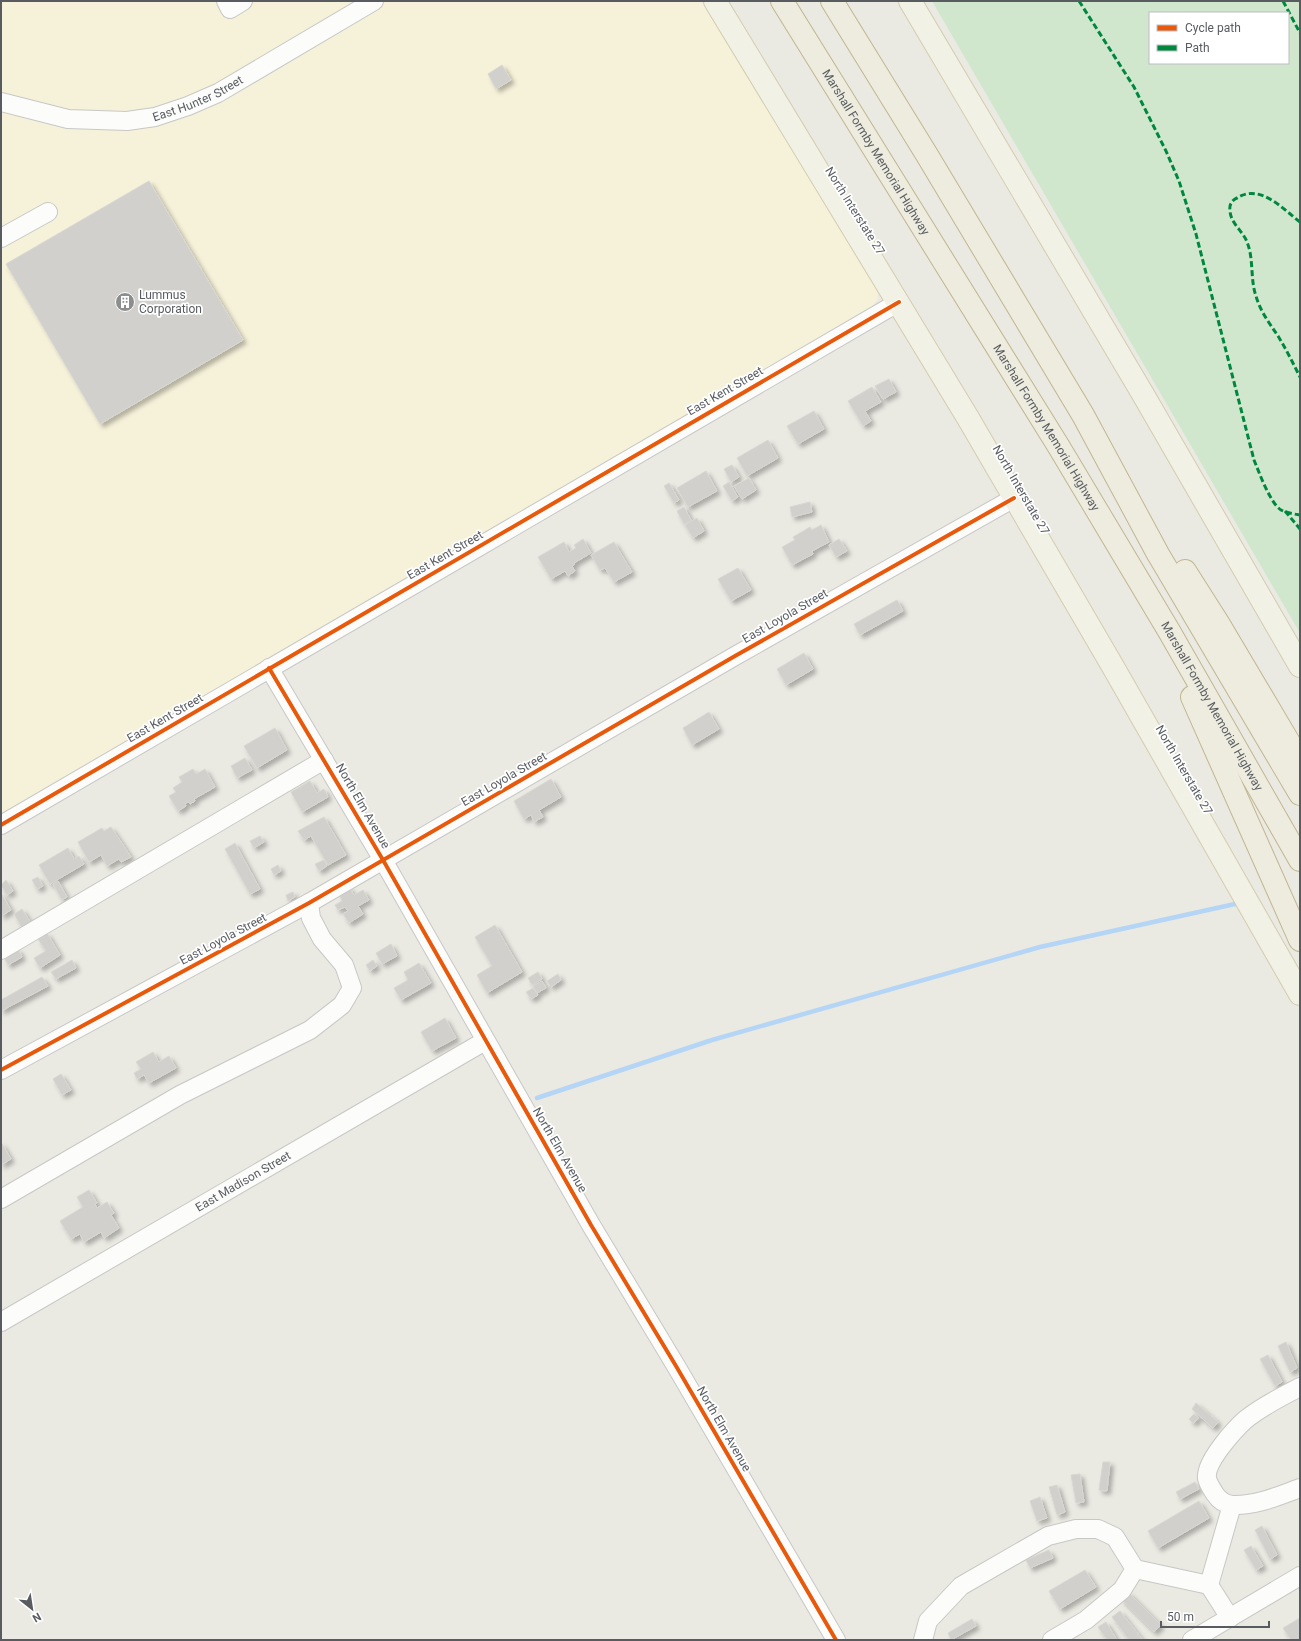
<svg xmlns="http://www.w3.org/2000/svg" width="1301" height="1641" font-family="Roboto,sans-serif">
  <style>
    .commercial { fill: #f6f1d9 }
    .green { fill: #d0e7ce; fill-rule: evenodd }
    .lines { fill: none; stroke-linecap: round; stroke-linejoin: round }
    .stream { stroke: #b4d5f6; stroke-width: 4.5 }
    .building { fill: #d1d0cc; stroke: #d9d7d2; filter: url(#shadow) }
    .minor-casing { stroke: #c7c8c6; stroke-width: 20 }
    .major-casing { stroke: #d3ccaf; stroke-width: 24 }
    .highway-casing { stroke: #c1b690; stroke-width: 24 }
    .minor { stroke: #fcfcfb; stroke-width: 18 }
    .major { stroke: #f2f1e5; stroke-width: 22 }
    .highway { stroke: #eeecdf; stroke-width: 22 }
    .quiet { stroke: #00873e; stroke-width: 3; stroke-dasharray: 6 3; stroke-linecap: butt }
    .cycleway-casing { stroke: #fff; stroke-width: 6 }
    .cycleway { stroke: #e8590c; stroke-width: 4 }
    .labels { text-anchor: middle; stroke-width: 3.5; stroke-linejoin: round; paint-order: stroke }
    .street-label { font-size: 12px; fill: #585c61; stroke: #fff }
    .poi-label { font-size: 12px; fill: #585c61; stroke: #fff; text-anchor: start }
  </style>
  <defs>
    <filter id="shadow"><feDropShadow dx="3.5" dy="3.5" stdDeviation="2" flood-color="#0004"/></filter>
  </defs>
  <rect width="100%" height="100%" fill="#eae9e2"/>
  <path class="commercial" d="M1,1H701L877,289L878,299L870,309L1,814Z"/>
  <path class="green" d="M932,1H1300V633ZM1150,13H1288V63H1150Z"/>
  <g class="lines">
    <path class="stream" d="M537,1098L712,1040L1040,947L1235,904"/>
  </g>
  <g class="building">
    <path d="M502,65L511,80L496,89L488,74Z"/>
    <path d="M149,181L243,340L100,424L6,264Z"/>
    <path d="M889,379L896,392L883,399L875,386Z"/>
    <path d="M872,387L881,402L865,411L871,421L863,426L848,401Z"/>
    <path d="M814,411L824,429L798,444L787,426Z"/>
    <path d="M768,440L778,458L747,476L737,458Z"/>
    <path d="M732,465L739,477L731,482L724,469Z"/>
    <path d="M706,471L717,491L688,507L677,488Z"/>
    <path d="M749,478L756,490L742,499L734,486Z"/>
    <path d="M729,482L738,497L732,501L723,486Z"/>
    <path d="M669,483L679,500L674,503L664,486Z"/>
    <path d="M810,502L812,512L792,517L790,507Z"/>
    <path d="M684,507L691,520L684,524L677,511Z"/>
    <path d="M697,518L704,531L693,538L685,525Z"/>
    <path d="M821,525L829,542L812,551L813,554L792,565L782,547L795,540L793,537L810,527L812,530Z"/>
    <path d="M583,539L591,553L574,563L575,564L572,566L575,571L568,576L565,571L551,579L538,557L564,542L569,552L576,548L574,545Z"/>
    <path d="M839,539L847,551L836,557L829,545Z"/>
    <path d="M614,542L632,572L614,582L605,568L600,570L591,555Z"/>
    <path d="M738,568L751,590L731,601L718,579Z"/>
    <path d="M897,600L903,611L860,635L854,624Z"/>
    <path d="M804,653L813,669L786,685L777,669Z"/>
    <path d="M709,712L719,729L692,745L683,728Z"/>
    <path d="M275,728L287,750L257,768L244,746Z"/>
    <path d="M245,758L252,770L237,778L231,766Z"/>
    <path d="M193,769L196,774L205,769L215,787L194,799L195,801L190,804L188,802L185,804L186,806L178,811L169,796L176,792L173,788L182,782L179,777Z"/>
    <path d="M551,779L561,797L539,810L543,817L534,822L531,815L524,819L514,801Z"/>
    <path d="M310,781L317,793L324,789L328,797L302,812L291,792Z"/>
    <path d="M324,817L346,855L328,865L311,836L304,840L298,831Z"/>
    <path d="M111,827L131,857L121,862L119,859L107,866L101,855L89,862L78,842L102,828L104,831Z"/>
    <path d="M260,836L264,842L254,848L250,841Z"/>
    <path d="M235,843L260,889L250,894L225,849Z"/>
    <path d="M68,848L74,859L79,856L84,864L50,884L39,865Z"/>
    <path d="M324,860L327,866L319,871L315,864Z"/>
    <path d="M278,865L281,871L274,875L271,869Z"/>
    <path d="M38,877L43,886L37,889L32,880Z"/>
    <path d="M6,880L13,891L7,895L1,885Z"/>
    <path d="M58,881L67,897L62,900L53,884Z"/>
    <path d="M349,887L354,895L363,890L369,900L358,906L363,914L349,923L343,914L348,911L345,907L338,910L335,905L342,901L339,894Z"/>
    <path d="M293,892L295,897L288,901L286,895Z"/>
    <path d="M1,893L11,910L1,916Z"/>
    <path d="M22,909L33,926L24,931L14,914Z"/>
    <path d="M495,925L522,972L487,993L477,975L492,966L475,937Z"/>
    <path d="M47,933L60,955L40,968L34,958L46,951L38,939Z"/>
    <path d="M391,944L397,956L382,964L376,953Z"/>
    <path d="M18,949L22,957L8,965L4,957Z"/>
    <path d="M72,960L76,968L56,979L51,972Z"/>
    <path d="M373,960L377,966L370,971L366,965Z"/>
    <path d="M419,963L431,983L401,1000L394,988L408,980L404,972Z"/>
    <path d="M538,972L542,979L532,985L528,978Z"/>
    <path d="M558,974L561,980L551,987L547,981Z"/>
    <path d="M42,977L48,986L1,1011V1000Z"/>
    <path d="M542,981L546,988L537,993L533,986Z"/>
    <path d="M533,988L538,995L531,999L526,992Z"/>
    <path d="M445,1018L456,1038L432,1051L421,1032Z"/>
    <path d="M153,1052L159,1062L169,1056L176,1068L149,1083L144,1075L137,1079L134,1073L141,1069L136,1062Z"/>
    <path d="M61,1074L71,1090L62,1095L53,1079Z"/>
    <path d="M1,1142L11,1159L1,1165Z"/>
    <path d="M89,1190L97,1203L95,1204L97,1208L107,1202L114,1213L111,1215L119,1228L104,1238L101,1232L84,1242L80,1234L71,1239L60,1221L83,1207L77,1197Z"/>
    <path d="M1286,1342L1297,1368L1290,1372L1278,1346Z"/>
    <path d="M1268,1355L1282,1382L1275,1386L1260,1359Z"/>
    <path d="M1196,1403L1218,1422L1213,1428L1192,1409Z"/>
    <path d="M1194,1414L1199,1418L1193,1423L1189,1419Z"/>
    <path d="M1103,1462H1110L1107,1491L1099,1490Z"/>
    <path d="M1080,1474L1084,1502L1076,1503L1071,1475Z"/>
    <path d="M1195,1482L1199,1489L1180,1499L1176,1492Z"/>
    <path d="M1057,1485L1065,1512L1057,1515L1049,1487Z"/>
    <path d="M1040,1497L1047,1518L1037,1521L1030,1501Z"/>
    <path d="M1199,1501L1209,1518L1158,1548L1148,1531Z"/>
    <path d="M1262,1526L1277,1555L1270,1559L1255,1530Z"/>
    <path d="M1251,1546L1263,1566L1256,1570L1244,1550Z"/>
    <path d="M1049,1550L1053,1558L1030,1568L1026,1560Z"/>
    <path d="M1085,1570L1096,1587L1060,1609L1049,1591Z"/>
    <path d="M1128,1592L1161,1625L1154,1632L1121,1599Z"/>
    <path d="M1120,1611L1142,1639L1140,1640H1129L1112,1617Z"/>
    <path d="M1300,1618V1640H1291L1283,1628Z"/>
    <path d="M972,1619L976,1626L951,1640L948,1633Z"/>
    <path d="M1106,1622L1117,1640H1107L1098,1627Z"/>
  </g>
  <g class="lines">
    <defs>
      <g id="minor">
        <path d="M226,1L230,9L243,1"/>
        <path id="s1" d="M1,102L68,119L127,121L155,117L188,106L218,93L374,1"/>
        <path d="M1,238L48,212"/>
        <path d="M269,668L383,860L591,1225L676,1366L836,1640"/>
        <path d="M1,825L899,302"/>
        <path d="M1,950L324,760"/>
        <path d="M1,1070L309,903L735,656L1014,498"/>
        <path d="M1,1199L180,1095L310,1030L342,1005L352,988L344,965L322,939L311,918L309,903"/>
        <path id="s2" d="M1,1322L485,1041"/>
        <path d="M1300,1387C1281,1397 1262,1406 1245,1420C1234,1430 1205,1462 1207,1478C1208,1484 1212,1489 1215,1494C1219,1500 1224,1504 1232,1505C1256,1506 1278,1496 1300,1488"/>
        <path d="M1209,1585L1232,1505"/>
        <path d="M923,1640L928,1621L961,1586L1048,1536L1076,1529H1098L1115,1537L1135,1569L1209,1585L1230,1618"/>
        <path d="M1052,1640L1086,1620L1122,1590L1135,1569"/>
        <path d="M1192,1640L1300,1576"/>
      </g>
      <g id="major">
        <path d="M715,1L968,418L1112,665L1300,994"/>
        <path d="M910,1L1144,396L1300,666"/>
      </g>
      <g id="highway">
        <path id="s3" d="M782,1L1059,447L1169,631L1300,860"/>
        <path d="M832,1L927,155L1083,415L1158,554L1300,794"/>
        <path d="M1185,571L1220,626L1300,761"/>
        <path d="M1192,697L1300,940"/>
      </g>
    </defs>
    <use href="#minor" class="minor-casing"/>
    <use href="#major" class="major-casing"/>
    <use href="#highway" class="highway-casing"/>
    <use href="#minor" class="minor"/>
    <use href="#major" class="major"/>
    <use href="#highway" class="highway"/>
    <g class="quiet">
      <path d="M1079,1L1134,87L1166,151L1179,181L1196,234L1254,460C1259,472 1270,503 1281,510C1287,513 1294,514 1300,515"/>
      <path d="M1283,1L1300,33"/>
      <path d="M1300,222C1283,209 1260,183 1237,198C1232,200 1229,205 1230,210C1230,223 1243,231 1247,242C1254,259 1250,279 1256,296C1260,311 1270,324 1278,336C1286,349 1293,363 1300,377"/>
      <path d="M1285,511L1300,529"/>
    </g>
    <defs>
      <g id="cycleway">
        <path d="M269,668L383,860L591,1225L676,1366L836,1640"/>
        <path d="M1,825L899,302"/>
        <path d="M1,1070L309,903L735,656L1014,498"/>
      </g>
    </defs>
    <use href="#cycleway" class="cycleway-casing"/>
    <use href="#cycleway" class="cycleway"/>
  </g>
  <defs>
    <symbol id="building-disc" viewBox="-11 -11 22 22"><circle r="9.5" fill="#8b8d8e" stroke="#fff"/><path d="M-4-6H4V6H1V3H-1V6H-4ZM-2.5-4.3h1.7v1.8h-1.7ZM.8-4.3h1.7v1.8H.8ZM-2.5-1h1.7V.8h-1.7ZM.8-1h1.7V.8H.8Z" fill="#fff"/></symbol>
  </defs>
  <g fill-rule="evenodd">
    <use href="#building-disc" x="114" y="291" width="22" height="22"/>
  </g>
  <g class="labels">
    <g class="street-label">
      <text dy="4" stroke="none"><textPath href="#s1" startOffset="203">East Hunter Street</textPath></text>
      <text dy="4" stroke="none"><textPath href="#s3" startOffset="178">Marshall Formby Memorial Highway</textPath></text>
      <text transform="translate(855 211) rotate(58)" y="4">North Interstate 27</text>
      <text transform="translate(725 391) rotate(-30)" y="4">East Kent Street</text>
      <text dy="4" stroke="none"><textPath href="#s3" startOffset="502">Marshall Formby Memorial Highway</textPath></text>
      <text transform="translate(1021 490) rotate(60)" y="4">North Interstate 27</text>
      <text transform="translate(445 555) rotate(-30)" y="4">East Kent Street</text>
      <text transform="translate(785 616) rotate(-30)" y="4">East Loyola Street</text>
      <text dy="4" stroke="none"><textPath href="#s3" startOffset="826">Marshall Formby Memorial Highway</textPath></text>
      <text transform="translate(165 718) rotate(-30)" y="4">East Kent Street</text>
      <text transform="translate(1184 770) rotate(60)" y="4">North Interstate 27</text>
      <text transform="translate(504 779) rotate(-30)" y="4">East Loyola Street</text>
      <text transform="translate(363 806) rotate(60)" y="4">North Elm Avenue</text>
      <text transform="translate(223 939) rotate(-28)" y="4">East Loyola Street</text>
      <text transform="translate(560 1150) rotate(60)" y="4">North Elm Avenue</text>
      <text dy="4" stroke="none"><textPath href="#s2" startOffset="280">East Madison Street</textPath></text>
      <text transform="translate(724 1429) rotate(60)" y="4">North Elm Avenue</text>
    </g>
    <g class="poi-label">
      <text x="139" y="299">Lummus<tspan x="139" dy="14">Corporation</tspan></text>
    </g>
  </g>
  <rect width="1301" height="1641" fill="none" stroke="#585c61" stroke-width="4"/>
  <rect x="1149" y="12" width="140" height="52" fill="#ffffff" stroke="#bcbec0"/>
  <rect x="1157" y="25" width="20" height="6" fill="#e8590c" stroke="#bcbec0"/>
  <text x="1185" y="32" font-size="12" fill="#585c61">Cycle path</text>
  <rect x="1157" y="45" width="20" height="6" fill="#00873e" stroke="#bcbec0"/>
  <text x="1185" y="52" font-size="12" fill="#585c61">Path</text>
  <g transform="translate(32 1609) rotate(150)" stroke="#ffffff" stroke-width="3" paint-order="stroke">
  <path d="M0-3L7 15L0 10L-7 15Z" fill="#585c61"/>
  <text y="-6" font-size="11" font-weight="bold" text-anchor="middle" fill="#585c61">N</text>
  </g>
  <path d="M1161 1621v6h108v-6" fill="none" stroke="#585c61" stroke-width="2"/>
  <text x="1167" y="1621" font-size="12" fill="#585c61" stroke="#ffffff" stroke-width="3" paint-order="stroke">50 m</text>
</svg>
